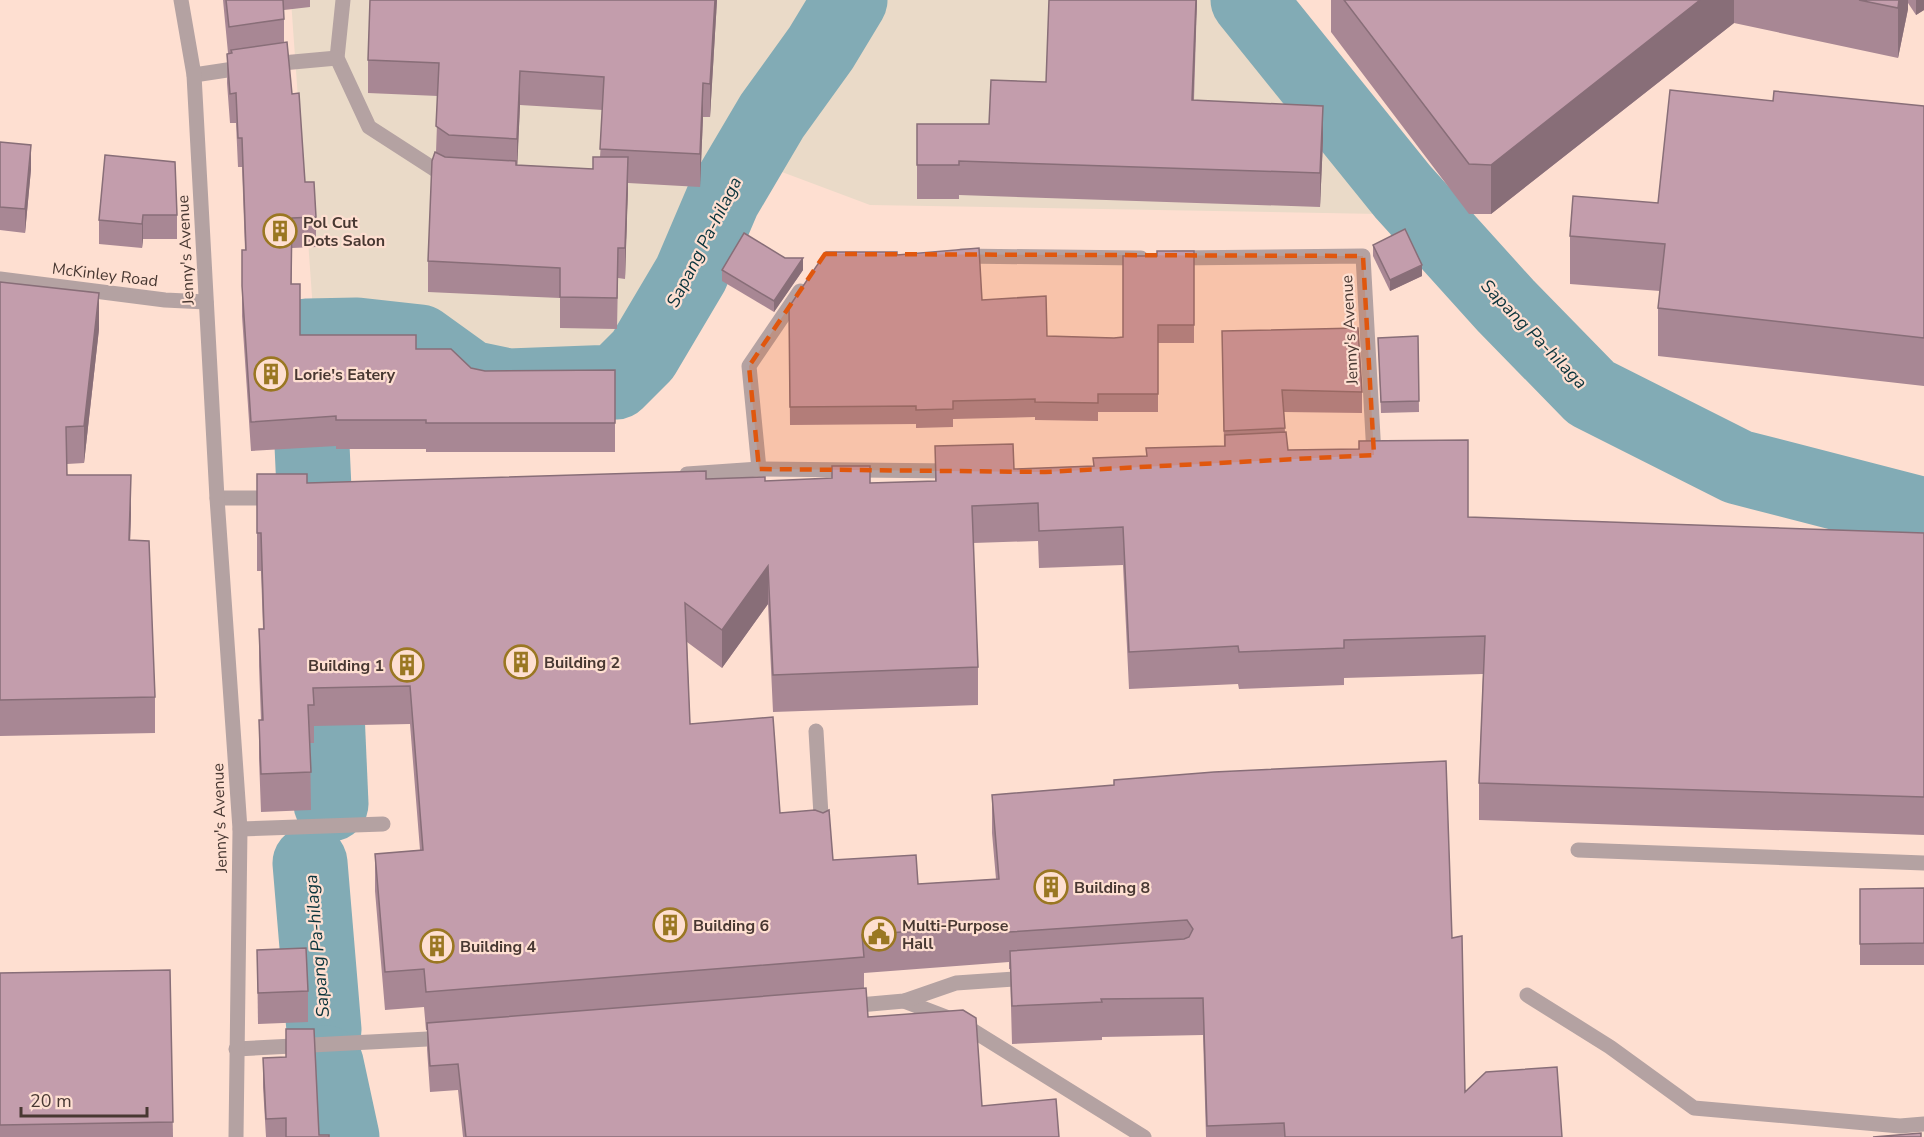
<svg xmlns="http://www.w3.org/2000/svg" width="1924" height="1137" font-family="'Nunito Sans',sans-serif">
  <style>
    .education { fill: #eadac8 }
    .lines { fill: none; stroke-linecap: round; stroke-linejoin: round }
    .river { stroke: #82abb5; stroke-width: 75 }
    .service { stroke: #b4a2a2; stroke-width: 15 }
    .minor { stroke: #b4a2a2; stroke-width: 15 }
    .tertiary { stroke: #b4a2a2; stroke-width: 15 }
    .wall { fill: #a88794; fill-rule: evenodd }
    .shaded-wall { fill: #886e78 }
    .building { fill: #c39dac; stroke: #886e78; stroke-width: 1.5 }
    .marked { fill: #e0570e; fill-opacity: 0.2; stroke: #e0570e; stroke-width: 4.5; stroke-dasharray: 12 8; stroke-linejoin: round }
    .labels { text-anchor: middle; stroke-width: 4.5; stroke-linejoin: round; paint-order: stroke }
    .poi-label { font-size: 16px; font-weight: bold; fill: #483832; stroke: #fedfd1; text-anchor: start }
    .street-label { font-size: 16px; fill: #483832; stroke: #fedfd1 }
    .water-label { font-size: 18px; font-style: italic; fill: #0a343c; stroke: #fedfd1 }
  </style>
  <rect width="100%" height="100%" fill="#fedfd1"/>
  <path class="education" d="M291,0H1242L1435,215L870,205L755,162L666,356L628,389L492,398L316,353Z"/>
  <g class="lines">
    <g class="river">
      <path d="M1248,0L1403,192L1506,306L1591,393L1738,467L1924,515"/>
      <path d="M314,489L307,336L357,335L420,342L470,378L508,386L616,382L643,355L691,274L723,199L772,116L821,48L850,0"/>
      <path d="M323,621L331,804"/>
      <path d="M310,863L324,1030"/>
      <path d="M326,1063L342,1137"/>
    </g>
    <g class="service">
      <path d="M343,0L337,58L369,127L448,178"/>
      <path d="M271,64L337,58"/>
      <path d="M194,75L247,67"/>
      <path d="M816,731L822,832"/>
      <path d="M240,829L383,824"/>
      <path d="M1578,850L1924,863"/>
      <path d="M1527,995L1610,1047L1694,1108L1900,1126L1924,1124"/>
      <path d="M904,1001L959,1022L1144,1137"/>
      <path d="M848,1006L904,1001L956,983L1030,978"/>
      <path d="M236,1049L447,1038"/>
    </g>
    <g class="minor">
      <path d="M961,256L1141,258"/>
      <path d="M1174,258L1363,256L1374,455L1368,456"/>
      <path d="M0,279L165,300L206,302"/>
      <path d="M759,469L749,366L800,291"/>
      <path d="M687,474L759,469L954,471"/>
      <path d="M217,498H277"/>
    </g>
    <path class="tertiary" d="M181,0L194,75L217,498L240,829L236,1137"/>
  </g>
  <g class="wall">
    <path d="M223,0H310V7L284,10V42L305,182L316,217V247L292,248L291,284L300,335L416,349L471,368L485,371L615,370V452H426V449H336V446L251,451L242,316V250H245L242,167H238L236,123H230L227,83V54L228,53Z"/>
    <path d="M370,0H717L710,117H703L700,187L628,183L625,279L618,278L617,329L560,328V298L428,292V261L436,152L438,96L368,93V60ZM520,105L603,110L600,157L593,169L517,165Z"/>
    <path d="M1049,0H1197L1194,100L1323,140L1320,207L959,195V199H917V124H989L1046,82Z"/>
    <path d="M1331,0H1924V10L1916,15L1908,3V9L1898,58L1734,23L1491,214H1469L1331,32Z"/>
    <path d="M1924,106V386L1658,356V308L1660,291L1570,284V236Z"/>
    <path d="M0,142L31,169L25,233L0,230Z"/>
    <path d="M105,155L177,215V239H143L142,248L99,244V220Z"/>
    <path d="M1373,245L1422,276L1390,291L1373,256Z"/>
    <path d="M1194,251V343H1158V412H1098V421L1035,420V417L953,419V427L916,428V424L790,425L789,307L897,255L982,300L1047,336L1114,338L1123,337Z"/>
    <path d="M722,270H803L774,312L722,281Z"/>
    <path d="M0,282L99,329L84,463L67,464V475L131,512L130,540L155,697V733L0,736Z"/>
    <path d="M1222,331L1362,392V413L1284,412L1285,432L1288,450L1468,517L1924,533V835L1479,820V783L1483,674L1344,678V685L1239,689L1238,684L1129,689L1123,565L1039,568L1038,541L973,543L978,667V705L773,712L768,604L722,668L687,642L690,724L780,813L833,860L918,884L996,879L992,833V795L1452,938L1465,1092L1562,1137H1206L1203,1035L1102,1037V1040L1012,1044L1010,969H1009V962L864,973V988L868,1017L982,1106L1059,1137H463L458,1090L430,1092L427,1049V1030H426L424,1007L385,1010L375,891V854L420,850L410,724L314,726V743H310L311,810L261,812L259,758V720H261L259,666V629H263L261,571H257V474L307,483L706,479L765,481L870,483L935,481V446L1014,469L1093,466L1146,456L1224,446Z"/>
    <path d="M1418,336L1419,412L1381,413L1378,338Z"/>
    <path d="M1924,888V965H1860V889Z"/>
    <path d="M257,950L308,991V1022L258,1024Z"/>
    <path d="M170,970L173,1137H0V973Z"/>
    <path d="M263,1058L319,1135L329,1137H266L263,1087Z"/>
  </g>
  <g class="shaded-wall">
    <path d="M715,0H717L710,117V84Z"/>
    <path d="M1196,0H1197L1192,134V100Z"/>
    <path d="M1700,0H1734V23L1491,214V165Z"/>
    <path d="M1899,0H1908V9L1898,58V8Z"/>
    <path d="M1916,0H1924V10L1916,15Z"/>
    <path d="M520,71V105L517,173V139Z"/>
    <path d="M703,83V117L700,187V154Z"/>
    <path d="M1323,106V140L1320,207V173Z"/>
    <path d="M31,145V169L25,233V209Z"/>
    <path d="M628,157V188L625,279V248Z"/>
    <path d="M143,215V239L142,248V224Z"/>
    <path d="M292,218V248L291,314V284Z"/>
    <path d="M803,258V270L774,312V301Z"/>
    <path d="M1422,265V276L1390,291V280Z"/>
    <path d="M99,293V329L84,463V426Z"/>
    <path d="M131,475V512L129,577V540Z"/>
    <path d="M768,566V604L722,668V630Z"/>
  </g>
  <g class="building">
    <path d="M226,0H283L284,19L229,27Z"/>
    <path d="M370,0H715L710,84L703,83L700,154L600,149L604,77L520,71L517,139L449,135L436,126L439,63L368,60Z"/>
    <path d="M1049,0H1196L1192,100L1323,106L1320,173L959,161V165H917V124H989L991,80L1046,82Z"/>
    <path d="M1344,0H1700L1491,165L1469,164Z"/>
    <path d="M1859,0H1899L1898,8Z"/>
    <path d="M287,42L292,94L299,93L305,182H314L316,217L292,218L291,284H300V335H416V349H451L471,368L485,371L615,370V423H426V420H336V416L251,422L242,286V250H246L242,138H238L236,93L230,94L227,54L232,53L231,50Z"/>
    <path d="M1670,90L1773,101L1774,91L1924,106V338L1658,308L1665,244L1570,236L1573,196L1658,203Z"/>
    <path d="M0,142L31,145L25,209L0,207Z"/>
    <path d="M435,152L445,157L516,161V165L593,169V157H628L625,248H618L617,298L560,297V268L428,261L432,161Z"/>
    <path d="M105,155L175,162L177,215H143L142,224L99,220Z"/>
    <path d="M1405,229L1422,265L1390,280L1373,245Z"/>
    <path d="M744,233L785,258H803L774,301L722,270Z"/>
    <path d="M979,248L982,300L1046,296L1047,336L1114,338L1123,337V256H1157V251H1194V325H1158V394H1098V403L1035,402V399L953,401V409L916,410V406L790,407L789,307L826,252H897V255Z"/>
    <path d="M0,282L99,293L84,426L66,427L67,475H131L129,540L149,541L155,697L0,700Z"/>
    <path d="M1358,328L1362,392L1282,390L1285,428L1224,431L1222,331Z"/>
    <path d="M1418,336L1419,401L1381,402L1378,338Z"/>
    <path d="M1286,432L1288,450L1359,449V441L1468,440V517L1924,533V797L1479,783L1485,636L1344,640V648L1239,652L1238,646L1129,652L1123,527L1039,531L1038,503L972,506L978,667L773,675L768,566L722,630L685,603L690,724L773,717L780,813L815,810L823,813L829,810L833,860L916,855L918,884L999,879L992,795L1114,785V780L1214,772L1446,761L1452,938L1462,936L1465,1092L1486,1072L1557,1067L1562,1137H1285L1284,1123L1207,1126L1203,998L1101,999L1102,1002L1012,1006L1010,951L1184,939L1189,937L1193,929L1187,920L1009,932V924L862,935L864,957L426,992L424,969L385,972L375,854L423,850L410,686L313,688L314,705H308L311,772L261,774L259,720H263L259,629H264L261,533H257V474H307V483L706,471V479L765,477V481L832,478V466H870V483L936,481L935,446L1013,444L1014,469L1094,466L1093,458L1147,456L1146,448L1225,446V435Z"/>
    <path d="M1924,888V943L1860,944V889Z"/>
    <path d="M306,948L308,991L258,993L257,950Z"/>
    <path d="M170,970L173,1122L0,1125V973Z"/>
    <path d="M866,988L868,1017L963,1010L976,1018L982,1106L1056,1099L1059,1137H466L458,1064L430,1066L427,1023Z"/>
    <path d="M286,1029H314L319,1135H329V1137H286V1118L266,1119L263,1058L286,1057Z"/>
    <path d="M1921,1133V1137H1873Z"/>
  </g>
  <path class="marked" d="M825,254L1363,256L1374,455L1045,472L759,469L749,366Z"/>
  <defs>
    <symbol id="building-ring" viewBox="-11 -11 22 22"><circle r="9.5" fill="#fedfd1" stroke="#9a7722" stroke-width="1.5"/><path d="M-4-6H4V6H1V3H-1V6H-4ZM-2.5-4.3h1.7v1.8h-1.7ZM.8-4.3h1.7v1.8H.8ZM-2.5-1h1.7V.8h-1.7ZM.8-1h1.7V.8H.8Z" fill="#9a7722"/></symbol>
    <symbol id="civic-ring" viewBox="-11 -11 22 22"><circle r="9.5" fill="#fedfd1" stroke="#9a7722" stroke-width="1.5"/><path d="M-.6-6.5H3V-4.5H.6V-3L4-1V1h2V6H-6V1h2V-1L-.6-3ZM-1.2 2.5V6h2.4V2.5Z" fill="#9a7722"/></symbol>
  </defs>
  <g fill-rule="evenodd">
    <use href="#building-ring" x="261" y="212" width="38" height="38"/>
    <use href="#building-ring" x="252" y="355" width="38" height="38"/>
    <use href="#building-ring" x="502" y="643" width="38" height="38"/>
    <use href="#building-ring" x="388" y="646" width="38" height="38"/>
    <use href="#building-ring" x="1032" y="868" width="38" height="38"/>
    <use href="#building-ring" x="651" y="906" width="38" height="38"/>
    <use href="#civic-ring" x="860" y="915" width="38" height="38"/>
    <use href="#building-ring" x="418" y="927" width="38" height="38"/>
  </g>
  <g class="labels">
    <g class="poi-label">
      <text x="303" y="228">Pol Cut<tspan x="303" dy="18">Dots Salon</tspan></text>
      <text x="294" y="380">Lorie's Eatery</text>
      <text x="544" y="668">Building 2</text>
      <text x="384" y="671" text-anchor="end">Building 1</text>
      <text x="1074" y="893">Building 8</text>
      <text x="693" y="931">Building 6</text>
      <text x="902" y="931">Multi-Purpose<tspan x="902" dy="18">Hall</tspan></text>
      <text x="460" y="952">Building 4</text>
    </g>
    <g class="street-label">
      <text transform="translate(185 250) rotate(-93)" y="6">Jenny's Avenue</text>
      <text transform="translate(105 274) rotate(7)" y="6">McKinley Road</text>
      <text transform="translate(1349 330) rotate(-93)" y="6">Jenny's Avenue</text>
      <text transform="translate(219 818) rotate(-92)" y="6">Jenny's Avenue</text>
    </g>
    <g class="water-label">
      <text transform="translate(704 242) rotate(-63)" y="6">Sapang Pa-hilaga</text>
      <text transform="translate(1534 334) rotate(46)" y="6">Sapang Pa-hilaga</text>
      <text transform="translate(317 946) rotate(-95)" y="6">Sapang Pa-hilaga</text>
    </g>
  </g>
  <path d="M21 1107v9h126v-9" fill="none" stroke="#483832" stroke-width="3"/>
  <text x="30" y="1107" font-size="18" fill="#483832" stroke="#fedfd1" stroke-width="4.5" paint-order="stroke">20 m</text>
</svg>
